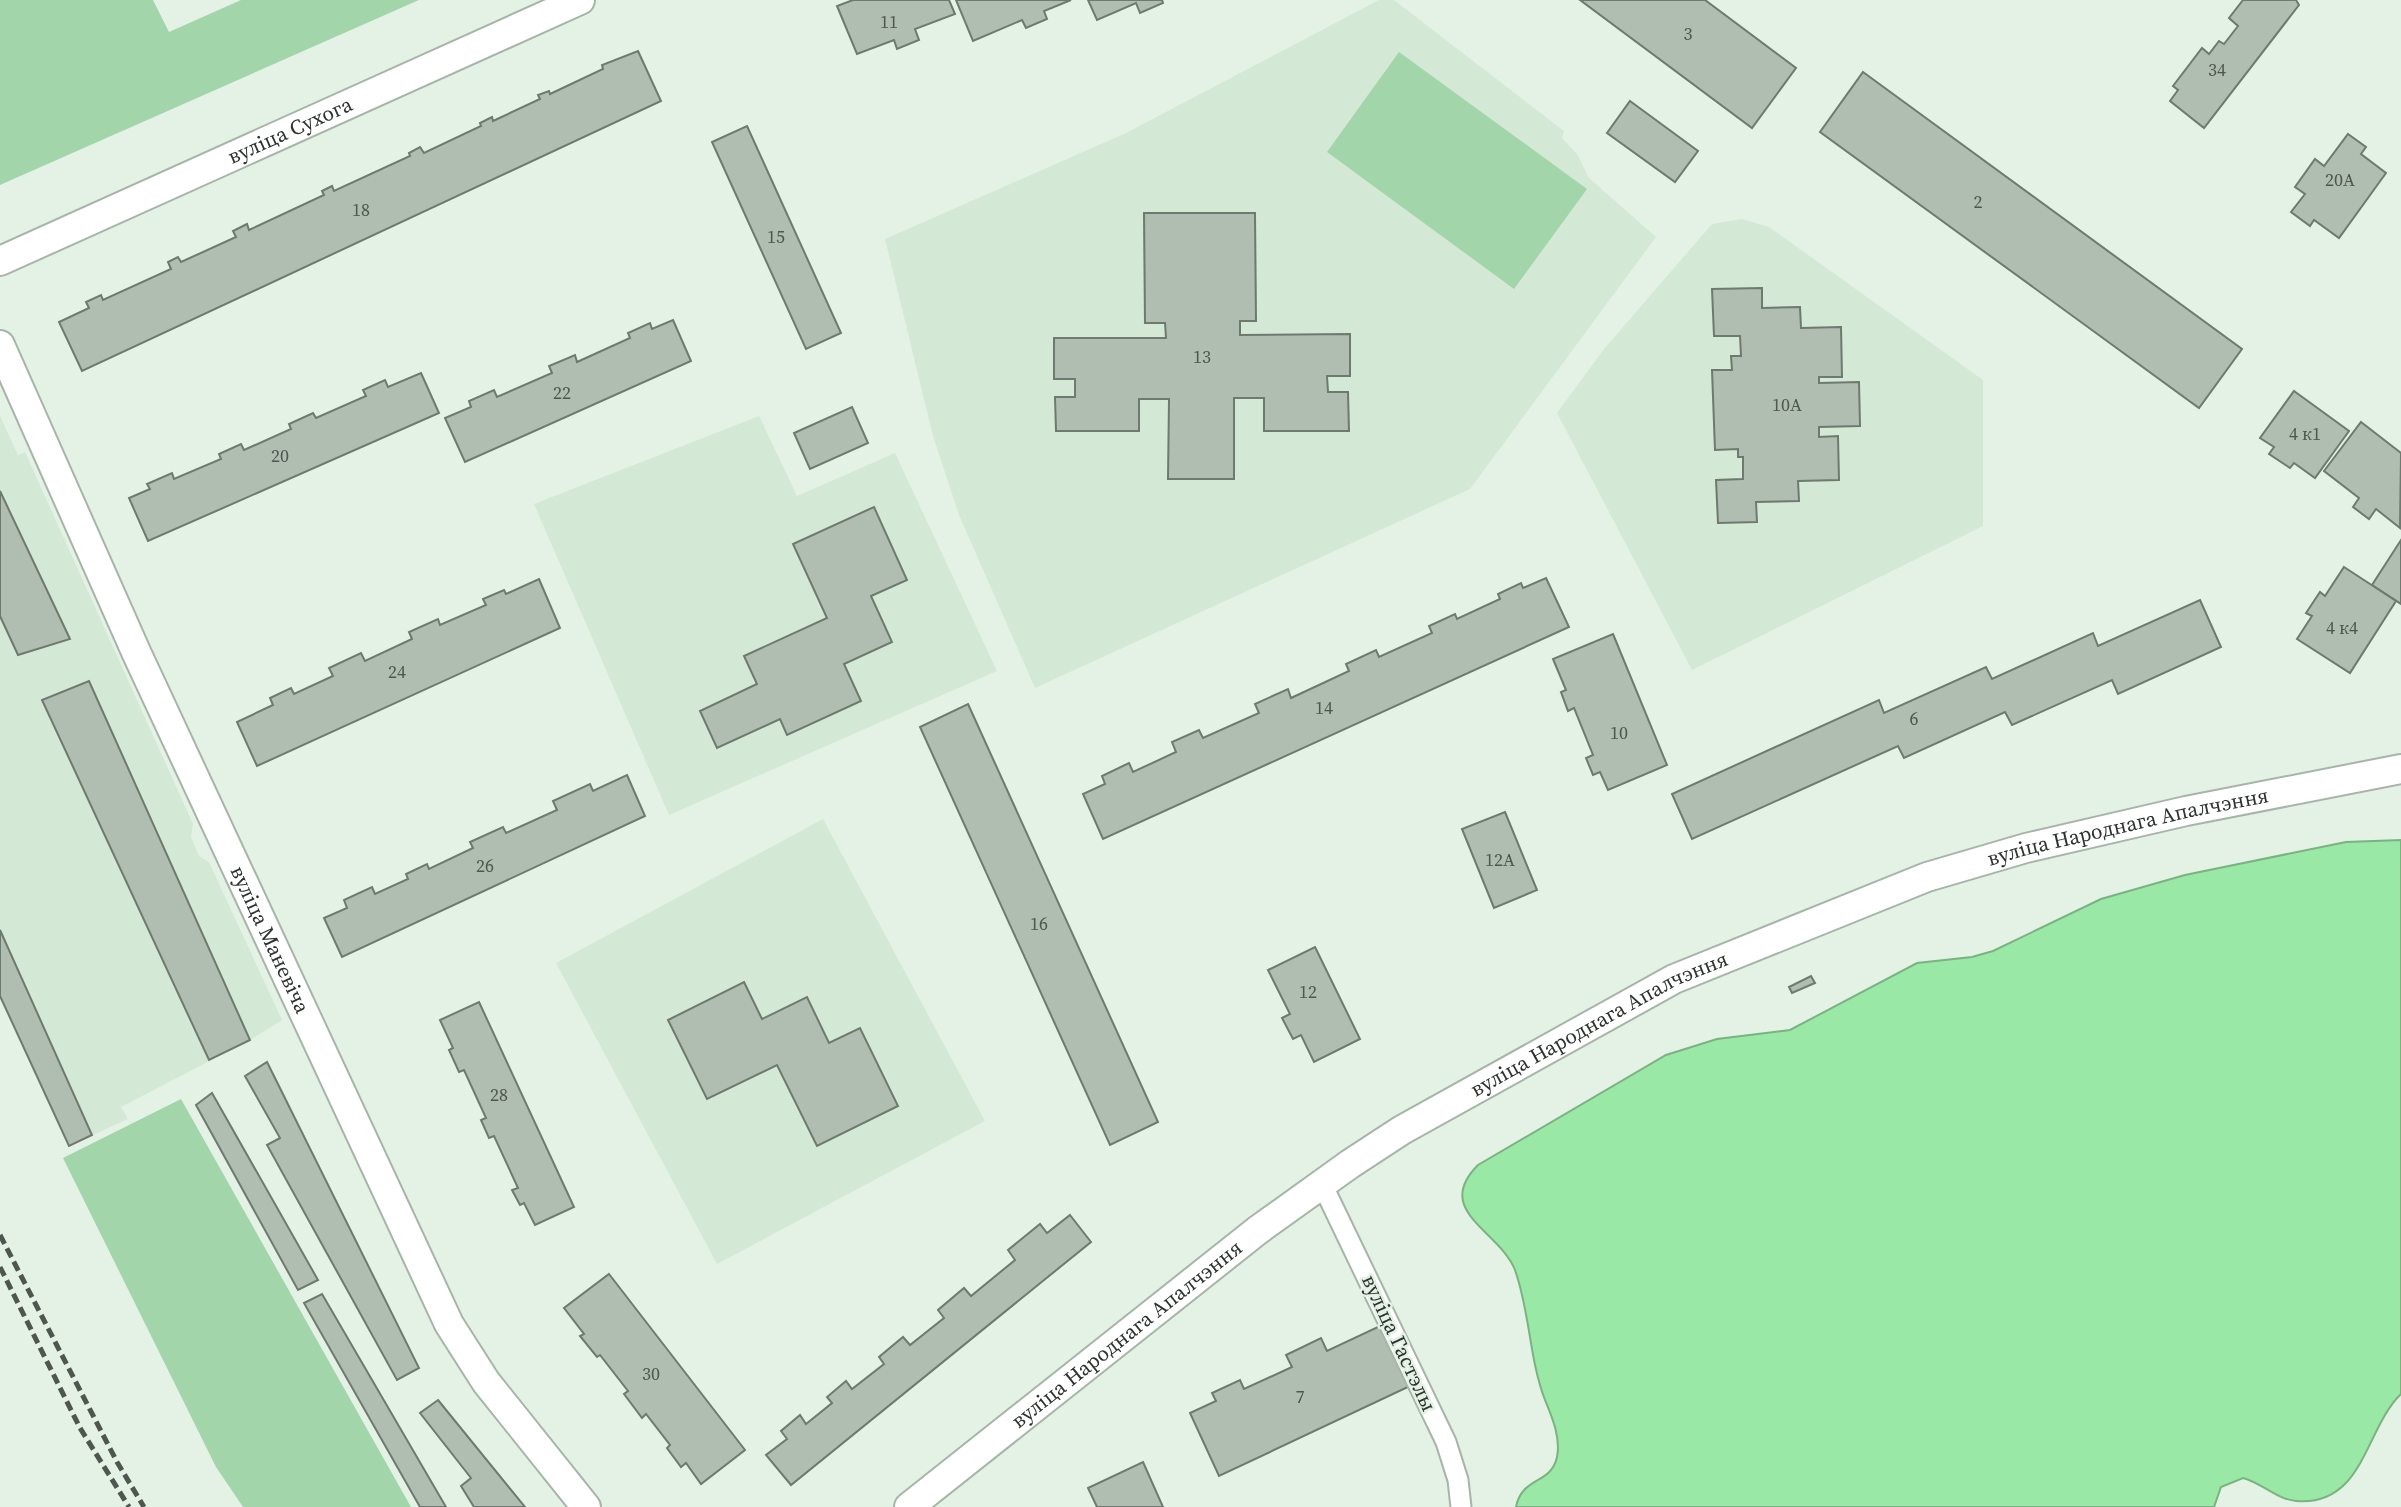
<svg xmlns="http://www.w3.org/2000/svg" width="2401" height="1507" font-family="'Source Serif 4',serif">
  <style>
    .built { fill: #d4e8d6 }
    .green { fill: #a3d5aa }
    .water { fill: #9ae8a6; stroke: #7ab282; stroke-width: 2 }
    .building { fill: #b0bdb1; stroke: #6e796f; stroke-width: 2 }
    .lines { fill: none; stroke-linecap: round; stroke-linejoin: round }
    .street-casing { stroke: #a7b4a9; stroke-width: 23 }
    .secondary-casing { stroke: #a7b4a9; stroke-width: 32 }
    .street { stroke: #fff; stroke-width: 19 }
    .secondary { stroke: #fff; stroke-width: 28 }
    .rail { stroke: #4f5650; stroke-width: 5; stroke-dasharray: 10 5; stroke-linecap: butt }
    .labels { text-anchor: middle; stroke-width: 5; stroke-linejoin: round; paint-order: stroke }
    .number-label { font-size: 18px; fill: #4e5650 }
    .street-label { font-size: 21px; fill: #2e332f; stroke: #e4f2e6 }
  </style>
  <rect width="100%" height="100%" fill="#e4f2e6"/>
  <g class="built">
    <path d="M1379,0H1394L1564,131L1562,138L1577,154L1589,178L1656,237L1470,489L1035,688L959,515L933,436L885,239L1126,133Z"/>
    <path d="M1742,219L1769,227L1983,380V526L1692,670L1557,413L1604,349L1712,224Z"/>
    <path d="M0,416L18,455L25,452L193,824L191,837L199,856L209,862L282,1020L250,1040L121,1107L128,1119L69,1146L0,996Z"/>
    <path d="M759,416L797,496L895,453L997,671L669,815L534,504Z"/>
    <path d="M823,819L985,1121L717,1264L556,963Z"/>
  </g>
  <g class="green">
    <path d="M0,0H153L169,32L241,0H419L0,185Z"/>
    <path d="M1399,52L1587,189L1514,289L1327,152Z"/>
    <path d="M181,1099L411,1507H243L216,1467L63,1158Z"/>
  </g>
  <path class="water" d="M2401,840V1394C2365,1428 2364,1507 2296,1501C2276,1499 2262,1483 2243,1478L2221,1487L2214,1507H1516C1522,1476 1551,1485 1557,1457C1561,1438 1552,1417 1545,1400C1529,1358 1530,1312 1515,1270C1500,1231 1432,1211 1478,1165L1666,1055L1717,1039L1790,1030L1917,963L1972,957L1993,951L2101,899L2185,875L2346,842Z"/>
  <g class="building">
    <path d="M853,0H949L955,14L915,29L919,40L897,49L894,40L857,54L837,6Z"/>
    <path d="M956,0H1071L1044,11L1047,19L1026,28L1022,20L973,41Z"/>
    <path d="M1088,0H1162L1163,3L1140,13L1136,3L1097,20Z"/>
    <path d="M1580,0H1705L1796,68L1752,128Z"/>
    <path d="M2243,0H2296L2299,5L2204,128L2170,101L2178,90L2173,86L2202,48L2209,54L2219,41L2224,44L2238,26L2229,18Z"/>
    <path d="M638,51L661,101L82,371L59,322L89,308L86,302L101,295L103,300L171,269L168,262L178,257L181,262L236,237L233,231L247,224L249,230L324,195L322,191L332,186L334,191L410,156L409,153L420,147L424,153L481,126L480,123L492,117L493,121L540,99L538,95L549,91L550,94L603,69L602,65Z"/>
    <path d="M1863,72L2242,349L2199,408L1820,132Z"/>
    <path d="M1630,101L1698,151L1675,182L1607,133Z"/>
    <path d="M747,126L841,333L806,349L712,142Z"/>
    <path d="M2348,134L2366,147L2361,154L2386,173L2339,238L2314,220L2310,226L2291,212L2305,194L2295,187L2315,159L2324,166Z"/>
    <path d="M1144,213H1255L1256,321H1240V335L1350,334V376H1327L1328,392H1348L1349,431H1264V398H1234V479H1168L1169,399H1139V431H1056L1055,397H1075V379H1054V338H1166L1165,323H1145Z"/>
    <path d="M1762,288V308L1800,307L1801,328L1841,327L1842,377H1819V383L1859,382L1860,426L1819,427V437L1838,436L1839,480L1798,481L1799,501L1756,502L1757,522L1718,523L1716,480L1743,479V457H1738V449L1715,450L1712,370H1732L1731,356H1741L1740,336H1714L1712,289Z"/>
    <path d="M673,320L691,361L465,462L445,418L471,407L469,401L494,390L497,397L552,373L549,366L575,355L577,362L630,338L628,333L650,323L652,329Z"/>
    <path d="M421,373L439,413L148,541L129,498L150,489L147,484L172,473L174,479L221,459L219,454L241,444L244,450L291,429L289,424L313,413L316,418L366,396L363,390L385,380L388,387Z"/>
    <path d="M2294,391L2349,431L2315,478L2294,463L2290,468L2269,454L2274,447L2260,438Z"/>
    <path d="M852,407L868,443L810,469L794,433Z"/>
    <path d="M2361,422L2401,453L2400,528L2376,509L2369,519L2353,507L2359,498L2324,471Z"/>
    <path d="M0,491L70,639L18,655L0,616Z"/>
    <path d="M874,507L907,580L871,596L892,642L844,664L861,701L787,735L780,719L717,748L700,711L757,684L744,656L827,618L793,544Z"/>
    <path d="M2401,540V604L2372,585Z"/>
    <path d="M2344,567L2396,601L2350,673L2297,639L2312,616L2306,613L2320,592L2325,596Z"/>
    <path d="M1546,578L1569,627L1103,839L1083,794L1105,784L1102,776L1129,763L1133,772L1176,752L1172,742L1199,730L1203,738L1259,713L1255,704L1288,689L1291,698L1349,671L1346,664L1376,650L1379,657L1432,633L1429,626L1455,614L1457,619L1500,599L1498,594L1521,583L1523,588Z"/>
    <path d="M539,579L560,628L257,766L237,722L273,705L270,698L291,688L294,694L333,676L329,668L361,653L365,661L412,639L409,632L438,619L440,625L486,605L483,599L504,590L506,594Z"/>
    <path d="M2200,600L2221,647L2118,694L2112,680L2012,725L2005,712L1904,758L1898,746L1692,839L1672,794L1879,700L1884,713L1986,667L1992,679L2093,633L2098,646Z"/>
    <path d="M1613,634L1667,765L1608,790L1600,772L1593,775L1586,758L1593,755L1574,708L1568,711L1561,692L1566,690L1553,659Z"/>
    <path d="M89,681L250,1040L209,1060L42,700Z"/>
    <path d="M968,704L1158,1122L1110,1145L920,727Z"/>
    <path d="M627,775L645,816L342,957L324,918L347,908L344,900L372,887L375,894L408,879L406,874L427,864L429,869L473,848L470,842L503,827L506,833L557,810L553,801L590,784L593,791Z"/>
    <path d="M1505,812L1537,890L1494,908L1462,829Z"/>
    <path d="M0,930L92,1135L69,1146L0,996Z"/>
    <path d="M1315,947L1360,1039L1314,1062L1301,1035L1293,1039L1282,1018L1290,1014L1268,970Z"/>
    <path d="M1811,976L1815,983L1792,993L1789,987Z"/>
    <path d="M744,982L762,1019L807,997L829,1043L860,1028L898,1106L817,1146L777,1065L707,1099L668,1020Z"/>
    <path d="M479,1002L574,1207L535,1225L524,1203L520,1205L512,1190L518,1188L494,1136L489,1138L481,1120L486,1118L464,1070L459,1072L449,1050L453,1048L440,1020Z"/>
    <path d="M267,1062L419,1368L397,1380L267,1145L280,1138L245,1076Z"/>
    <path d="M212,1093L318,1280L298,1290L196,1105Z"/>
    <path d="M1070,1215L1091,1242L791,1485L766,1455L787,1439L781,1431L800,1415L806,1424L832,1403L827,1397L846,1381L852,1389L884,1364L879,1357L903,1337L910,1345L944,1318L938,1310L964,1288L971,1296L1015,1260L1008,1250L1040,1224L1047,1233Z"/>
    <path d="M609,1274L745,1450L701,1484L686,1463L681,1467L667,1448L670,1445L646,1414L642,1418L624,1394L628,1391L600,1355L597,1357L580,1336L584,1334L564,1308Z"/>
    <path d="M322,1294L446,1507H420L304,1303Z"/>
    <path d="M1382,1325L1410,1386L1219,1476L1190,1413L1216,1401L1212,1393L1240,1380L1244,1389L1292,1367L1286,1355L1321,1338L1327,1351Z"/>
    <path d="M438,1400L525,1507H474L461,1486L471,1478L420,1413Z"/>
    <path d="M1143,1462L1163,1507H1097L1088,1488Z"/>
  </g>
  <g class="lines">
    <defs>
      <path id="street" d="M1322,1184L1446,1442L1458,1480L1461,1507"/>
      <g id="secondary">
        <path id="s1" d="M0,261L580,0"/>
        <path id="s2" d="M0,345L137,654L449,1324L486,1382L586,1507"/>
        <path id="s3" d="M909,1507L1258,1230L1350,1164L1402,1130L1674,979L1927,877L2026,848L2186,811L2401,769"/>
      </g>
    </defs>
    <use href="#street" class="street-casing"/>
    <use href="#secondary" class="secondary-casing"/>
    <use href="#street" class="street"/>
    <use href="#secondary" class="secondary"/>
    <g class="rail">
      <path d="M0,1235L117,1462L144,1507"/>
      <path d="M0,1267L80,1428L129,1507"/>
    </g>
  </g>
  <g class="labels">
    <g class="number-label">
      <text x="889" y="28">11</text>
      <text x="1688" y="40">3</text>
      <text x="2217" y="76">34</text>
      <text x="2340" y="186">20А</text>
      <text x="1978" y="208">2</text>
      <text x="361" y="216">18</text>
      <text x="776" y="243">15</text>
      <text x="1202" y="363">13</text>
      <text x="562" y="399">22</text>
      <text x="1787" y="411">10А</text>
      <text x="2305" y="440">4 к1</text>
      <text x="280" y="462">20</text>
      <text x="2342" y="634">4 к4</text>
      <text x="397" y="678">24</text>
      <text x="1324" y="714">14</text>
      <text x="1914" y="725">6</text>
      <text x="1619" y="739">10</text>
      <text x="1500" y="866">12А</text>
      <text x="485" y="872">26</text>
      <text x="1039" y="930">16</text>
      <text x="1308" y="998">12</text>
      <text x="499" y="1101">28</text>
      <text x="651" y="1380">30</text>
      <text x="1300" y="1403">7</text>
    </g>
    <g class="street-label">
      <text dy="7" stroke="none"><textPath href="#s1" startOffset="318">вуліца Сухога</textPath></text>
      <text dy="7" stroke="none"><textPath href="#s3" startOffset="1412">вуліца Народнага Апалчэння</textPath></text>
      <text dy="7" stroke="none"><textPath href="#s2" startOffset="653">вуліца Маневіча</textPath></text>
      <text dy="7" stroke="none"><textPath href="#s3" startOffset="845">вуліца Народнага Апалчэння</textPath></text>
      <text dy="7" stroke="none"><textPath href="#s3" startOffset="278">вуліца Народнага Апалчэння</textPath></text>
      <text transform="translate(1399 1343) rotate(65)" y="7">вуліца Гастэлы</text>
    </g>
  </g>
</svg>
